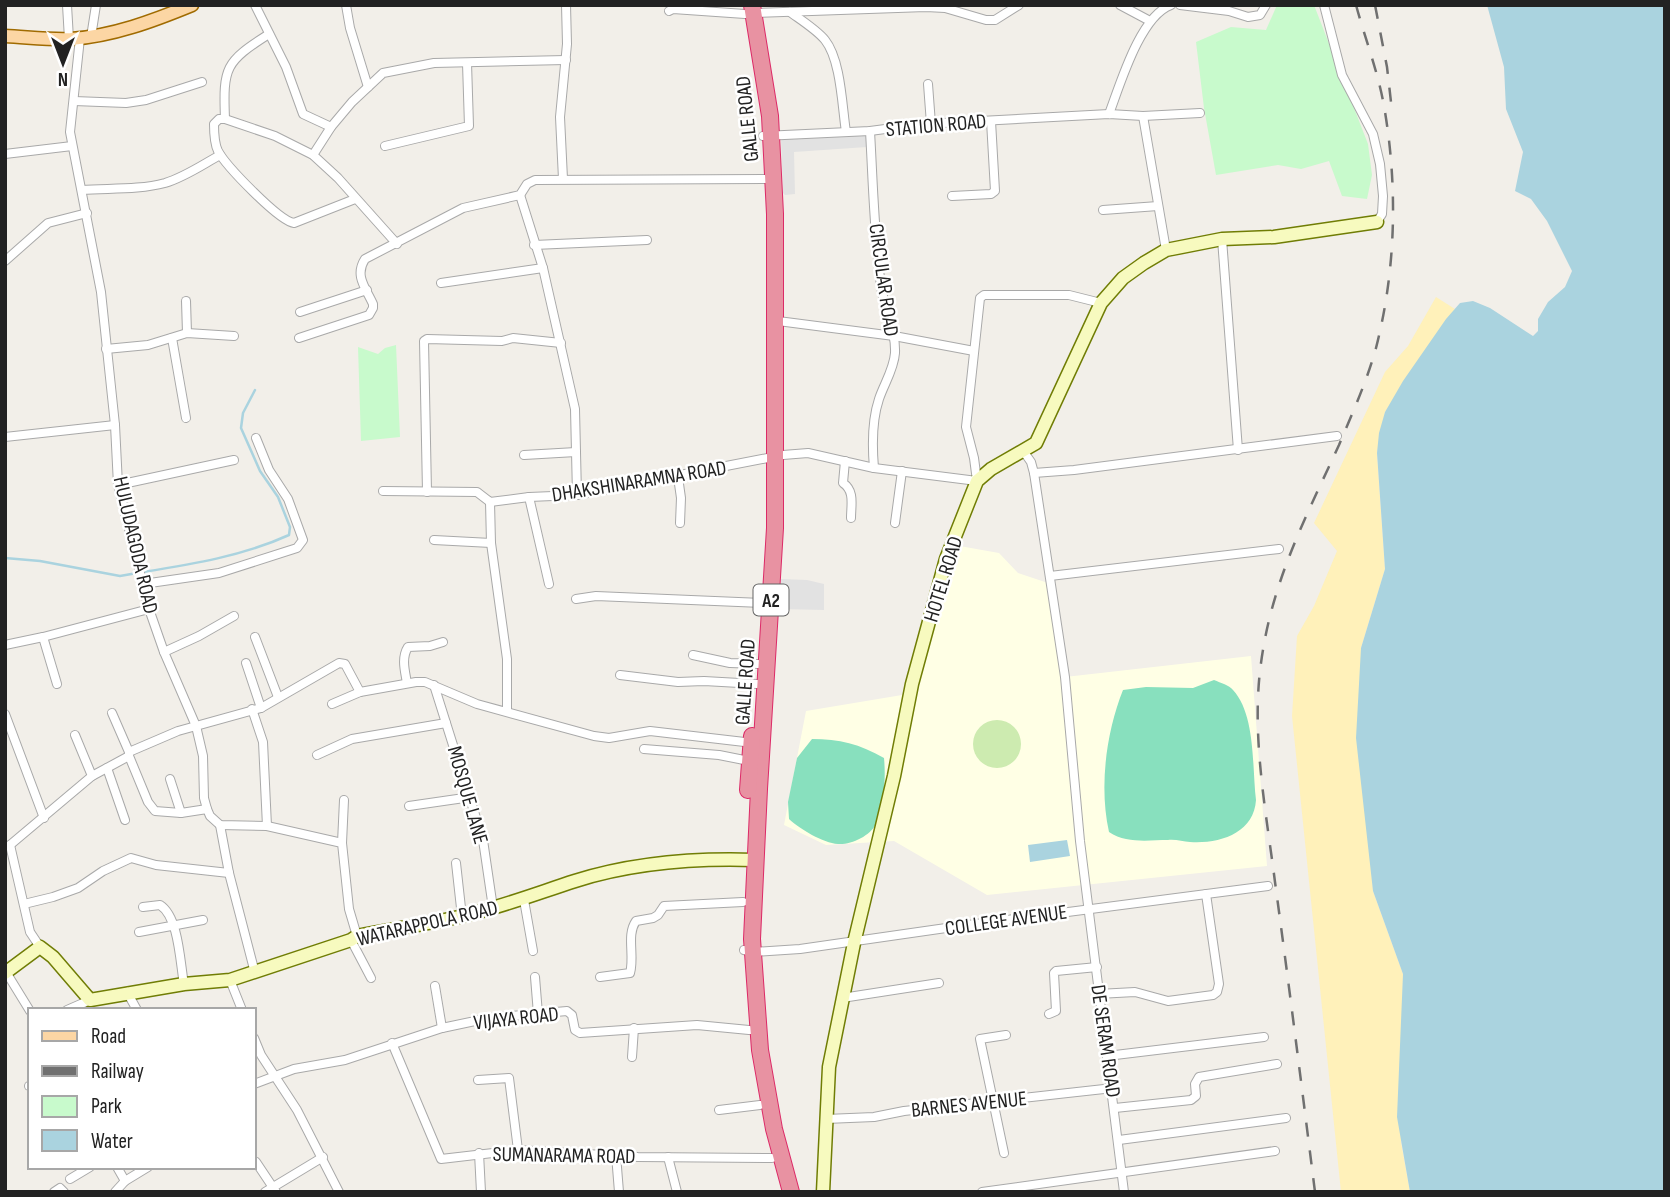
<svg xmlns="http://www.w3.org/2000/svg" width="1670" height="1197" font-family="'Sofia Sans Condensed',sans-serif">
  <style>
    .education { fill: #ffffe5 }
    .grass { fill: #cdebb0 }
    .sand { fill: #fff1ba }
    .park { fill: #c8facc }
    .pitch { fill: #88e0be }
    .parking { fill: #e2e2e2 }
    .water { fill: #aad3df }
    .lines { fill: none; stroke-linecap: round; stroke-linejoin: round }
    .stream { stroke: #aad3df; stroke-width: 2.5 }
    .street-casing { stroke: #a9a9a9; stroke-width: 10 }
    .secondary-casing { stroke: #707d05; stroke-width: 15 }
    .primary-casing { stroke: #a06b00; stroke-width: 15 }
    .highway-casing { stroke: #dc2a67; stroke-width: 18 }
    .street { stroke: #fff; stroke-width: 8 }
    .secondary { stroke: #f7fabf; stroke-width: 12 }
    .primary { stroke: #fcd6a4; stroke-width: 12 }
    .highway { stroke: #e892a2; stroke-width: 16 }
    .rail { stroke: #707070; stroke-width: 2.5; stroke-dasharray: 14 14; stroke-linecap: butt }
    .labels { text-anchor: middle; stroke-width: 5; stroke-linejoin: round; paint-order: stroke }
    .shield { fill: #fff; stroke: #646464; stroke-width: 2 }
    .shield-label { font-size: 19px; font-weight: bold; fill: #222 }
    .street-label { font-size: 21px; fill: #222; stroke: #fff }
  </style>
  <rect width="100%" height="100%" fill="#f2efe9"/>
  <path class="education" d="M954,545L999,553L1018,573L1051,584L1065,677L1251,656L1267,866L987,895L894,841L826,845L784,825L806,711L914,693Z"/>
  <circle class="grass" cx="997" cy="744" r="24"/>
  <path class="sand" d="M1436,297L1455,309L1385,412L1377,453L1385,569L1361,648L1373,891L1403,974L1401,1142L1410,1192H1341L1292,716L1297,636L1314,606L1337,551L1314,523L1385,372L1408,346Z"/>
  <g class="park">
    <path d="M1277,5H1314L1368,144L1372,175L1367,199L1342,196L1329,161L1301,169L1278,165L1216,175L1204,108L1196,42L1231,27L1266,30Z"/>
    <path d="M396,345L400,437L361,441L358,347L378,354L385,348Z"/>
  </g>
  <g class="pitch">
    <path d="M1214,680C1221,683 1229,685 1233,690C1256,715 1252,768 1256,800C1254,833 1220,844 1190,842C1183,842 1176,839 1168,840C1149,840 1127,844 1109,832C1099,787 1106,733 1123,690L1146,687L1193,688Z"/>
    <path d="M812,739C839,739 860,744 884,758C886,779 884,804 876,824C870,836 851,845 838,844C823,843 800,829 789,819L788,802L797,758Z"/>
  </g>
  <g class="parking">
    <path d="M867,133V147L794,152L795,194L785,195L783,193L781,139Z"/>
    <path d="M781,579L807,580L824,584V610L780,609Z"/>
  </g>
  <g class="water">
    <path d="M1487,5H1665V1192H1410L1397,1117L1403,974L1373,891L1356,738L1361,648L1385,569L1377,453L1379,433L1385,412L1403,381L1446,319L1460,303L1473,301L1490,308L1533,336L1538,331V319L1548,302L1565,287L1572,271L1547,221L1531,199L1515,191L1523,152L1506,109L1504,67Z"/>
    <path d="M1067,840L1070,856L1030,862L1028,845Z"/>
  </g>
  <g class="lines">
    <g class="stream">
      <path d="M5,558L40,561L120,576L137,573"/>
      <path d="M143,572C193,564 243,556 289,535L290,527L278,497L260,471L241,428L243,413L255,390"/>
    </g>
    <defs>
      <g id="street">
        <path d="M67,5L69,39"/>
        <path d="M255,5L286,67L303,114L331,127"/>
        <path d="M346,5L350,28L368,87"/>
        <path d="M1120,5L1150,21"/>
        <path d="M1180,5L1229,11L1248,17L1260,15L1266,5"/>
        <path d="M1324,5L1342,75L1373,134L1380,164L1383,196L1382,214L1377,222"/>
        <path d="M669,11L673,9L745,14"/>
        <path d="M790,12C801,20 817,30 825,40C841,60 842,106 846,132"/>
        <path d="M754,13L926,7L945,8L986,20H995L1019,5"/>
        <path d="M91,37L96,5"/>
        <path d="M80,38L70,132L101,292L115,425L118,485L149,609L164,652L196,726L203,756L204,798L207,809L210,816L220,825L267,826L342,843L349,909L357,936"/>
        <path d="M928,84L931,124"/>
        <path d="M74,101L126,103L146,100L202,82"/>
        <path d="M1109,114C1120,85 1140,16 1171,5"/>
        <path d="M1143,116L1166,250"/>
        <path d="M225,119C223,67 225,62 269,34"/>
        <path d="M870,131C873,183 874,234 881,286C884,309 896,330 895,353C894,369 884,384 879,399C872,420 872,445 874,468"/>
        <path d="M763,136L870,131L923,124L1109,114L1143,116L1200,113"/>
        <path d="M385,146L469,126L467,63"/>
        <path d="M5,154L72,146"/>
        <path d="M313,155L331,127L352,102L383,73L434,63L566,60"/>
        <path d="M563,179L560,117L567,44L566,5"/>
        <path d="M82,190C109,188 139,190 165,183C185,177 202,165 220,155"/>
        <path d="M520,195L543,268L575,409L577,495"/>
        <path d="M952,196L991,194L995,191L991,121"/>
        <path d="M355,199L294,223C279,221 226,166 218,151C214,143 214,133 214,124L219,119H225L275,136L313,155L338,178L397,244"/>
        <path d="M1103,210L1158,206"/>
        <path d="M1222,239L1238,450"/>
        <path d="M534,245L647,240"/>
        <path d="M5,261L48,223L87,213"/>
        <path d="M441,283L543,268"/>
        <path d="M186,301L187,333"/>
        <path d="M300,312L367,290"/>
        <path d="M778,321L894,336L974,351"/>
        <path d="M172,338L186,418"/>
        <path d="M299,338L369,315L373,308V304C366,288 354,276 365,259L463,208L520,195L527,184L535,180L766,179"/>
        <path d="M106,349L148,345L187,333L234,336"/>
        <path d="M5,437L115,425"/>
        <path d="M1024,452L1031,462L1034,473L1065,677L1080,841L1124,1192"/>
        <path d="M524,455L576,452"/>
        <path d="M845,461L843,483C855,491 851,505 851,518"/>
        <path d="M1034,473L1074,470L1337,436"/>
        <path d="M678,477L681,498L680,523"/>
        <path d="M118,485L234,460"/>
        <path d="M383,491L477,492L490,502L529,497L577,495L783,455L808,453L874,468L977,481L974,458L966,427L980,298L984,295H1069L1101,303"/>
        <path d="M427,492L424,341L427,339L502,341L513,338L561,343"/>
        <path d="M529,497L549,584"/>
        <path d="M490,502L491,543L507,659V711"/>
        <path d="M895,523L902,471"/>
        <path d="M434,540L491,543"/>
        <path d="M1050,576L1279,549"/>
        <path d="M143,584L219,573L297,548L303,540L288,499L269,470L256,438"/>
        <path d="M576,599L596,596L762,603"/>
        <path d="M43,637L57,684"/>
        <path d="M255,637L278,697"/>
        <path d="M5,645L43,637L149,609"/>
        <path d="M164,652L199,636L234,616"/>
        <path d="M693,655L730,663L758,664"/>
        <path d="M246,663L261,708"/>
        <path d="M620,675L678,682L704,681L757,684"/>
        <path d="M407,683C405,671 401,658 408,647L430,646L443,642"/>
        <path d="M434,685L483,840L493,908"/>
        <path d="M332,704L360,692L416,682H425L477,704L594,736L609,738L650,731L753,743"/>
        <path d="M252,709L263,742L267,826"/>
        <path d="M112,713L129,752"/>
        <path d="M5,714L44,818"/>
        <path d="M75,735L92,776"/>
        <path d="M644,749L719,755L749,761"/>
        <path d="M317,755L352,739L446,723"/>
        <path d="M129,756L148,802L155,811L181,813L207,809"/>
        <path d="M107,768L125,820"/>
        <path d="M170,779L181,813"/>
        <path d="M409,806L471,797"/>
        <path d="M220,825L229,873L255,973"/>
        <path d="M342,843L344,800"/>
        <path d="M10,845L92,776L129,756V752L178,731L261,708L339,663L345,664L360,692"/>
        <path d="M10,845L30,932L40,947"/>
        <path d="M456,863L462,917"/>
        <path d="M524,900L533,951"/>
        <path d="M24,904L53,897L78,888L103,871L131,858L156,865L229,873"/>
        <path d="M143,907L160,905C179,917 180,963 184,984"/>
        <path d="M139,932L203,920"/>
        <path d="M351,940L371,978"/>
        <path d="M744,950L753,952L800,949L960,926L1268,886"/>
        <path d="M6,972L30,1011"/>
        <path d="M535,977L538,1014"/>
        <path d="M600,977L630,973C635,956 626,935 636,921L653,918L658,915L664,906L743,902"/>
        <path d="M230,980L242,1010"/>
        <path d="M435,986L442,1028"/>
        <path d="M127,992L137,1010"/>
        <path d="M1098,994L1135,992L1168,1001L1213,995L1217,992L1219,984L1206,894"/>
        <path d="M842,998L939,983"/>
        <path d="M67,1010L90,1000"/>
        <path d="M1049,1014L1056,1011L1054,973L1056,971L1097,967"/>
        <path d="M254,1038L261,1055L297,1110L339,1192"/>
        <path d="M392,1043L441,1159L518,1150L638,1157L772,1158"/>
        <path d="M1107,1056L1264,1037"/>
        <path d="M632,1057L634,1028"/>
        <path d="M478,1080L509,1078L518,1150"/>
        <path d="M254,1084L294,1069L345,1060L442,1028L489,1018L567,1011L572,1015L575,1030L580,1033L697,1025L749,1030"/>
        <path d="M29,1086H30"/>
        <path d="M1115,1108L1191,1100L1196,1096L1195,1084L1199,1077L1277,1064"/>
        <path d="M719,1110L760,1105"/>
        <path d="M826,1119L874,1117L904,1111L1113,1088"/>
        <path d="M1119,1140L1286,1118"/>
        <path d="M479,1153L481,1192"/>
        <path d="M1004,1153L980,1039L1006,1035"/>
        <path d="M616,1155L619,1192"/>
        <path d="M668,1157L677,1192"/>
        <path d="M256,1162L276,1192"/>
        <path d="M70,1179L90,1167"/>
        <path d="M125,1181L148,1167"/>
        <path d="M54,1192L60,1188L64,1192"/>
        <path d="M115,1192L125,1181L117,1167"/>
        <path d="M265,1192L323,1157"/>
        <path d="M982,1192L1275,1151"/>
      </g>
      <g id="secondary">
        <path d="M5,973L40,947L53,957L90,1000L184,984L230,980L351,940L357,936C392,929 428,924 463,916C501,907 538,893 575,881C632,863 695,858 755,860"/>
        <path d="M823,1192L829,1067L854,943L894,776L912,684L946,559L977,481L991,469L1036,443L1101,303L1123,278L1144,263L1166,250L1222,239L1274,237L1377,222"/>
      </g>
      <path id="primary" d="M5,36C27,37 49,40 71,39C113,36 153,21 192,5"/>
      <g id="highway">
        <path d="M752,5L770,116L775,214V528L759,789L752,939L760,1050L774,1129L791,1192"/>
        <path d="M748,790L752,736"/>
      </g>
    </defs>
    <use href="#street" class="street-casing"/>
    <use href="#secondary" class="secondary-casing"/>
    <use href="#primary" class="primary-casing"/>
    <use href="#highway" class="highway-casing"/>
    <use href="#street" class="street"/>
    <use href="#secondary" class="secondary"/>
    <use href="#primary" class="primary"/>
    <use href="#highway" class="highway"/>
    <g class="rail">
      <path d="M1375,5L1387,67L1391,102"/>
      <path d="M1315,1192C1302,1089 1289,985 1275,882C1266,811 1251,735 1261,663C1272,581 1305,519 1339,445C1352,414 1367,381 1376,348C1396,270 1398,186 1384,106C1378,72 1365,38 1356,5"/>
    </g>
  </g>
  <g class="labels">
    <rect class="shield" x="753.5" y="584.5" width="35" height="31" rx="5"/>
    <g class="shield-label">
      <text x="771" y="607">A2</text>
    </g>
    <g class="street-label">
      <text transform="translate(747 119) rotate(-96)" y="7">GALLE ROAD</text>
      <text transform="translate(936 125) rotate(-5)" y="7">STATION ROAD</text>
      <text transform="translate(884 280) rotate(82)" y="7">CIRCULAR ROAD</text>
      <text transform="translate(639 481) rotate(-9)" y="7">DHAKSHINARAMNA ROAD</text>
      <text transform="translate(136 545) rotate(77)" y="7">HULUDAGODA ROAD</text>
      <text transform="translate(943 579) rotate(-73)" y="7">HOTEL ROAD</text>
      <text transform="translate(745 682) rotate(-86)" y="7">GALLE ROAD</text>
      <text transform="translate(468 795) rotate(74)" y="7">MOSQUE LANE</text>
      <text transform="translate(1006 920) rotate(-8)" y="7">COLLEGE AVENUE</text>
      <text transform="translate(427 923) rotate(-13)" y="7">WATARAPPOLA ROAD</text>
      <text transform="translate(516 1018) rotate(-6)" y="7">VIJAYA ROAD</text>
      <text transform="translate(1106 1041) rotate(82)" y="7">DE SERAM ROAD</text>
      <text transform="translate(969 1104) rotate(-6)" y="7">BARNES AVENUE</text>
      <text transform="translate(564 1155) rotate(1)" y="7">SUMANARAMA ROAD</text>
    </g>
  </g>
  <rect width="1670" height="1197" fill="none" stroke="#222222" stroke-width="14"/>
  <rect x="28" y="1008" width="228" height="161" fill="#ffffff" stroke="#a7a7a7" stroke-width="2"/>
  <rect x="42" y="1031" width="35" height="10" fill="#fcd6a4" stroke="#a7a7a7" stroke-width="2"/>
  <text x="91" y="1043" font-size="21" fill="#222222">Road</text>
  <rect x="42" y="1066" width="35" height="10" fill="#707070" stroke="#a7a7a7" stroke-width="2"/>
  <text x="91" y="1078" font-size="21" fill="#222222">Railway</text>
  <rect x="42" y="1096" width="35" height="21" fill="#c8facc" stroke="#a7a7a7" stroke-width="2"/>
  <text x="91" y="1113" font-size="21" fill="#222222">Park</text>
  <rect x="42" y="1130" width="35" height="21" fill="#aad3df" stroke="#a7a7a7" stroke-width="2"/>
  <text x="91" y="1148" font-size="21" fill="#222222">Water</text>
  <g transform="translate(63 63) rotate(180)" stroke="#ffffff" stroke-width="5" paint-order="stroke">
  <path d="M0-5L12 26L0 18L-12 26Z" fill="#222222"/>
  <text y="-10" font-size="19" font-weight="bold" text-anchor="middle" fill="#222222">N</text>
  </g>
</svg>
